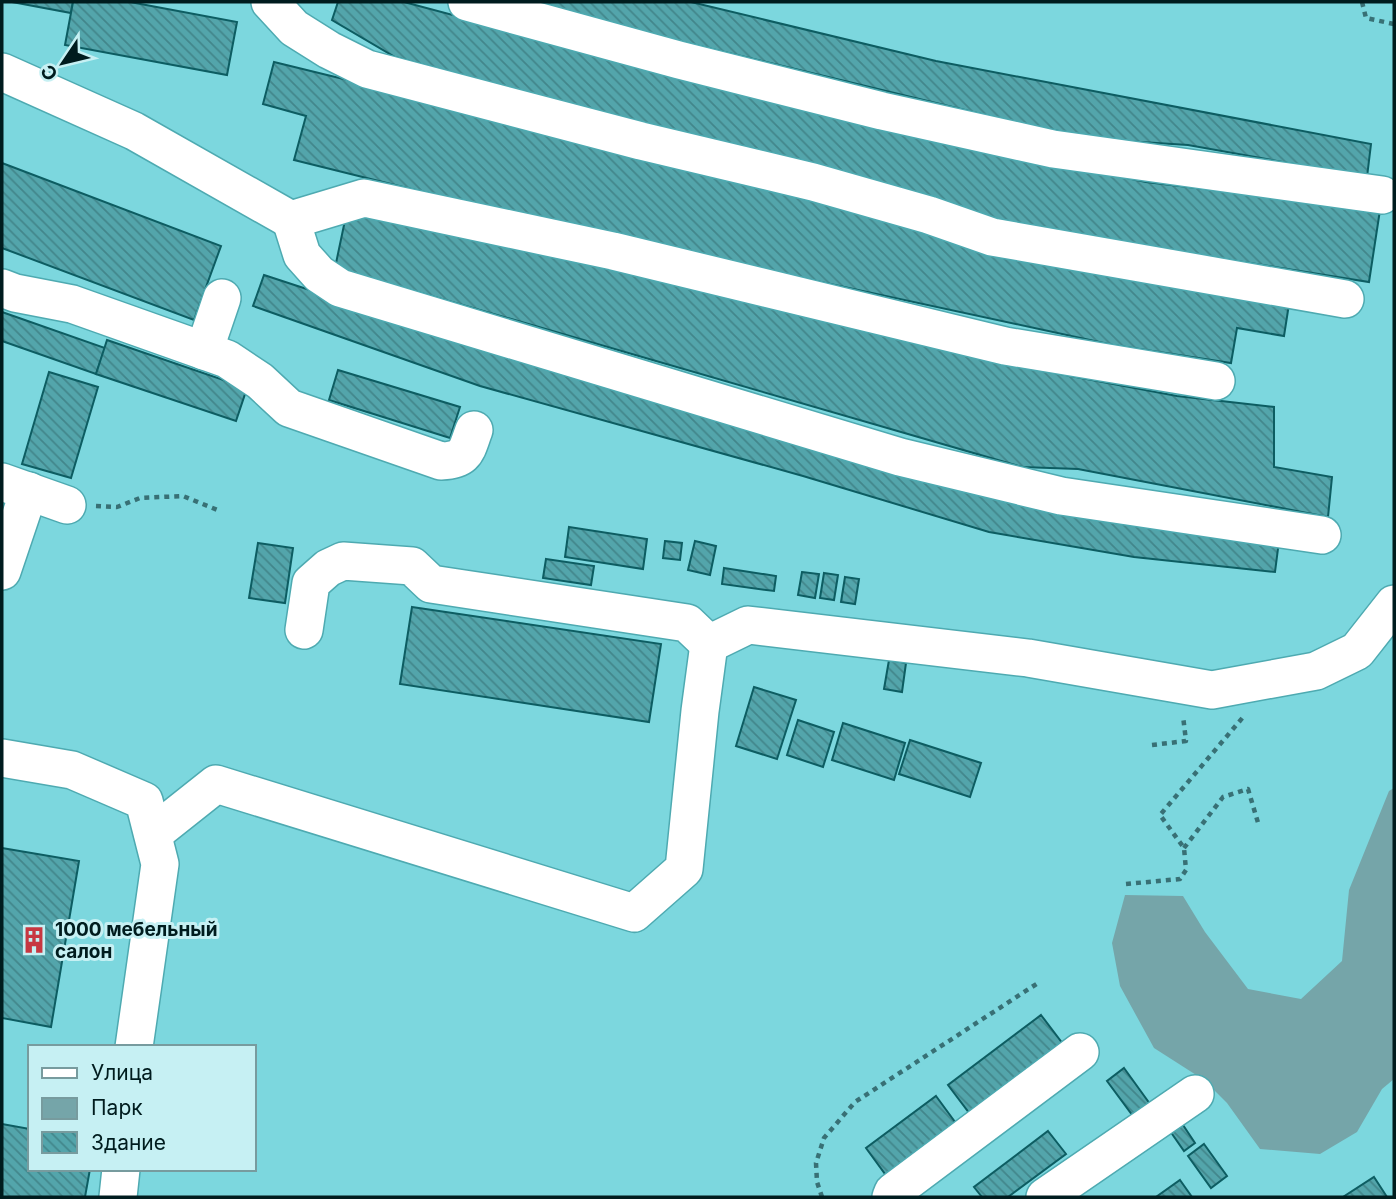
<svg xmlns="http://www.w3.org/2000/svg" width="1396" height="1199" font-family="Inter,sans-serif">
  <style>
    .green { fill: #75a5a9 }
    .building { fill: url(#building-back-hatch); stroke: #0d5d62; stroke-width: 2 }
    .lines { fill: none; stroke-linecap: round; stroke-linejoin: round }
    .minor-casing { stroke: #4eaab1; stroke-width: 40 }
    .path { stroke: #387075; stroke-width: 4.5; stroke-dasharray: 5 5; stroke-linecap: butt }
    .minor { stroke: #fff; stroke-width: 37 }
    .labels { text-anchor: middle; stroke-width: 6; stroke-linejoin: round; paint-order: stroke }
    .poi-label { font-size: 19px; font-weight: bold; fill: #001c1e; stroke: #c6f0f3; text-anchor: start }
  </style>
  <defs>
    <pattern id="building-back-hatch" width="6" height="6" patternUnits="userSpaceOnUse" patternTransform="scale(1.75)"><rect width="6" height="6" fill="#53a5ab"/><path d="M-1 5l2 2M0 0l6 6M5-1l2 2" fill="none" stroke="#42868b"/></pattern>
  </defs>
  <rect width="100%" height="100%" fill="#7cd7de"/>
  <path class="green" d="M1394,788V1079L1382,1089L1357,1132L1320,1154L1260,1149L1227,1103L1204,1080L1154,1048L1120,986L1112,943L1125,895L1183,896L1205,932L1248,989L1301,999L1342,961L1349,890L1389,791Z"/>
  <g class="building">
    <path d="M12,2H73L71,13Z"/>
    <path d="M73,2H130L237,22L227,75L65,45Z"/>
    <path d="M338,2H404L685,77L961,144L1146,182L1380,210L1369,282L992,222L722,146L395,57L332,20Z"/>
    <path d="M528,2H691L936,61L1371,144L1367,177L1188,145L1109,140L1031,126L592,20Z"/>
    <path d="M274,62L830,198L1289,304L1284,336L1237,328L1231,363L1113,345L761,269L407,188L294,160L306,116L263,104Z"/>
    <path d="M2,163L221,246L194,320L2,248Z"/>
    <path d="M348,206L578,260L829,322L1039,370L1177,396L1274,407V467L1332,477L1328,517L1078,469L1022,467L335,268Z"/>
    <path d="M264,275L447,335L1011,502L1089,519L1279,541L1275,572L1134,557L989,532L803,476L480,386L253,306Z"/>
    <path d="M2,312L105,348L96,374L2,341Z"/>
    <path d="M107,340L247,388L236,421L96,374Z"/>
    <path d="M338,370L460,407L450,438L329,400Z"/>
    <path d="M49,372L98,387L71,478L22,464Z"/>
    <path d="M569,527L647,539L643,569L565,557Z"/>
    <path d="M665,541L682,543L680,560L663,558Z"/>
    <path d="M695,541L716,546L710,575L688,570Z"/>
    <path d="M258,543L293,548L285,603L249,598Z"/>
    <path d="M546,559L594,566L591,585L543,578Z"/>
    <path d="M724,568L776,576L774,591L722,584Z"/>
    <path d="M802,572L819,574L815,598L798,595Z"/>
    <path d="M824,573L838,575L834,600L820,598Z"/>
    <path d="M845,577L859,579L855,604L841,602Z"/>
    <path d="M412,607L661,644L649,722L400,684Z"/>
    <path d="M889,660L906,663L902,692L884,689Z"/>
    <path d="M754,687L796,700L777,759L736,746Z"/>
    <path d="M798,720L834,732L823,767L787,755Z"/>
    <path d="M843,723L905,743L894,780L832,760Z"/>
    <path d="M910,740L981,763L970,797L899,774Z"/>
    <path d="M2,848L79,861L51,1027L2,1018Z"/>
    <path d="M1041,1015L1063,1044L970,1114L948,1085Z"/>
    <path d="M1124,1068L1150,1104L1133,1116L1107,1081Z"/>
    <path d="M936,1096L958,1126L888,1178L866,1148Z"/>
    <path d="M1181,1122L1195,1143L1184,1151L1170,1131Z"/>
    <path d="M2,1124L30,1129V1169H90L85,1197H2Z"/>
    <path d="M1048,1131L1066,1154L1008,1197H982L974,1187Z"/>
    <path d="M1204,1144L1227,1176L1211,1188L1188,1156Z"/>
    <path d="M1374,1177L1387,1197H1343Z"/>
    <path d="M1180,1180L1192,1197H1156Z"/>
  </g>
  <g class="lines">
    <defs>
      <g id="minor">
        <path d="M270,2L294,28L329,50L367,69L641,141L813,182L929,215L992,237L1345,299"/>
        <path d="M467,2L679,60L882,111L1053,149L1382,195"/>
        <path d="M2,72L134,131L291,220L364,198L613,251L1005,346L1216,381"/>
        <path d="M291,220L302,255L319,274L340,288L900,457L1061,496L1322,535"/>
        <path d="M2,288L15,293L72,304L227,359L260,381L289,408L441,461C467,460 466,451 474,430"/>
        <path d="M204,351L222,298"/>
        <path d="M2,482L67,505"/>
        <path d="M2,571L29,491"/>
        <path d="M304,630L311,583L328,568L343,561L412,566L431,584L687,623L709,644"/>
        <path d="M2,758L72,770L144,801L160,864L134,1047"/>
        <path d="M153,834L216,784L634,913L684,869L700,711L709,644L748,625L1028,658L1212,690L1316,671L1357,651L1394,604"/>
        <path d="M118,1197L121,1169"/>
        <path d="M891,1197L893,1192L1080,1052"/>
        <path d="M1045,1197L1195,1094"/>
      </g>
    </defs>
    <use href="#minor" class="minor-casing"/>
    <g class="path">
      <path d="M1362,2L1366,18L1394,24"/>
      <path d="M96,506L117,507L140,498L183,496L220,511"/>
      <path d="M1152,745L1186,741L1183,716"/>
      <path d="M1184,848L1223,797L1248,789L1259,826"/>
      <path d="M1126,884L1180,879L1186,870L1184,848L1160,815L1244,716"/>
      <path d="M822,1197L817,1182L816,1163L824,1138L855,1102L1038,983"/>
    </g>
    <use href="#minor" class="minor"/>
  </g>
  <defs>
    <symbol id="building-bare" viewBox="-9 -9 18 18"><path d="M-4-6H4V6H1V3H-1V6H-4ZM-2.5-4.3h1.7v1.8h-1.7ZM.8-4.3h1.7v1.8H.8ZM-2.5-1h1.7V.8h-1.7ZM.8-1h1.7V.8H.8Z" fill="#c73741" stroke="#c6f0f3" stroke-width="2.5" paint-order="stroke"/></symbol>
  </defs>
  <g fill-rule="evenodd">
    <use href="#building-bare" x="15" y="921" width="38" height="38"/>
  </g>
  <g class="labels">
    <g class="poi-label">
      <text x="55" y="936">1000 мебельный<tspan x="55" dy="22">салон</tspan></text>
    </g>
  </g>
  <rect width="1396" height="1199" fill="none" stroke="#001c1e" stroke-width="7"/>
  <rect x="28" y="1045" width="228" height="126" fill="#c6f0f3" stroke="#779b9e" stroke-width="2"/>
  <rect x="42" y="1068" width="35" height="10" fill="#ffffff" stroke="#779b9e" stroke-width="2"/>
  <text x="91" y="1080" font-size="21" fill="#001c1e">Улица</text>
  <rect x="42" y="1098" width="35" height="21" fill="#75a5a9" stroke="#779b9e" stroke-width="2"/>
  <text x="91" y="1115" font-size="21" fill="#001c1e">Парк</text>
  <rect x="42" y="1132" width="35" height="21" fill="url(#building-back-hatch)" stroke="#779b9e" stroke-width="2"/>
  <text x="91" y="1150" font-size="21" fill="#001c1e">Здание</text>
  <g transform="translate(63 63) rotate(235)" stroke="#c6f0f3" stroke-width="5" paint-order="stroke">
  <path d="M0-5L12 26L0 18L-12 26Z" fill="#001c1e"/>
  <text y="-10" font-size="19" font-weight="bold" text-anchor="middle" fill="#001c1e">С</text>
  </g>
</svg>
